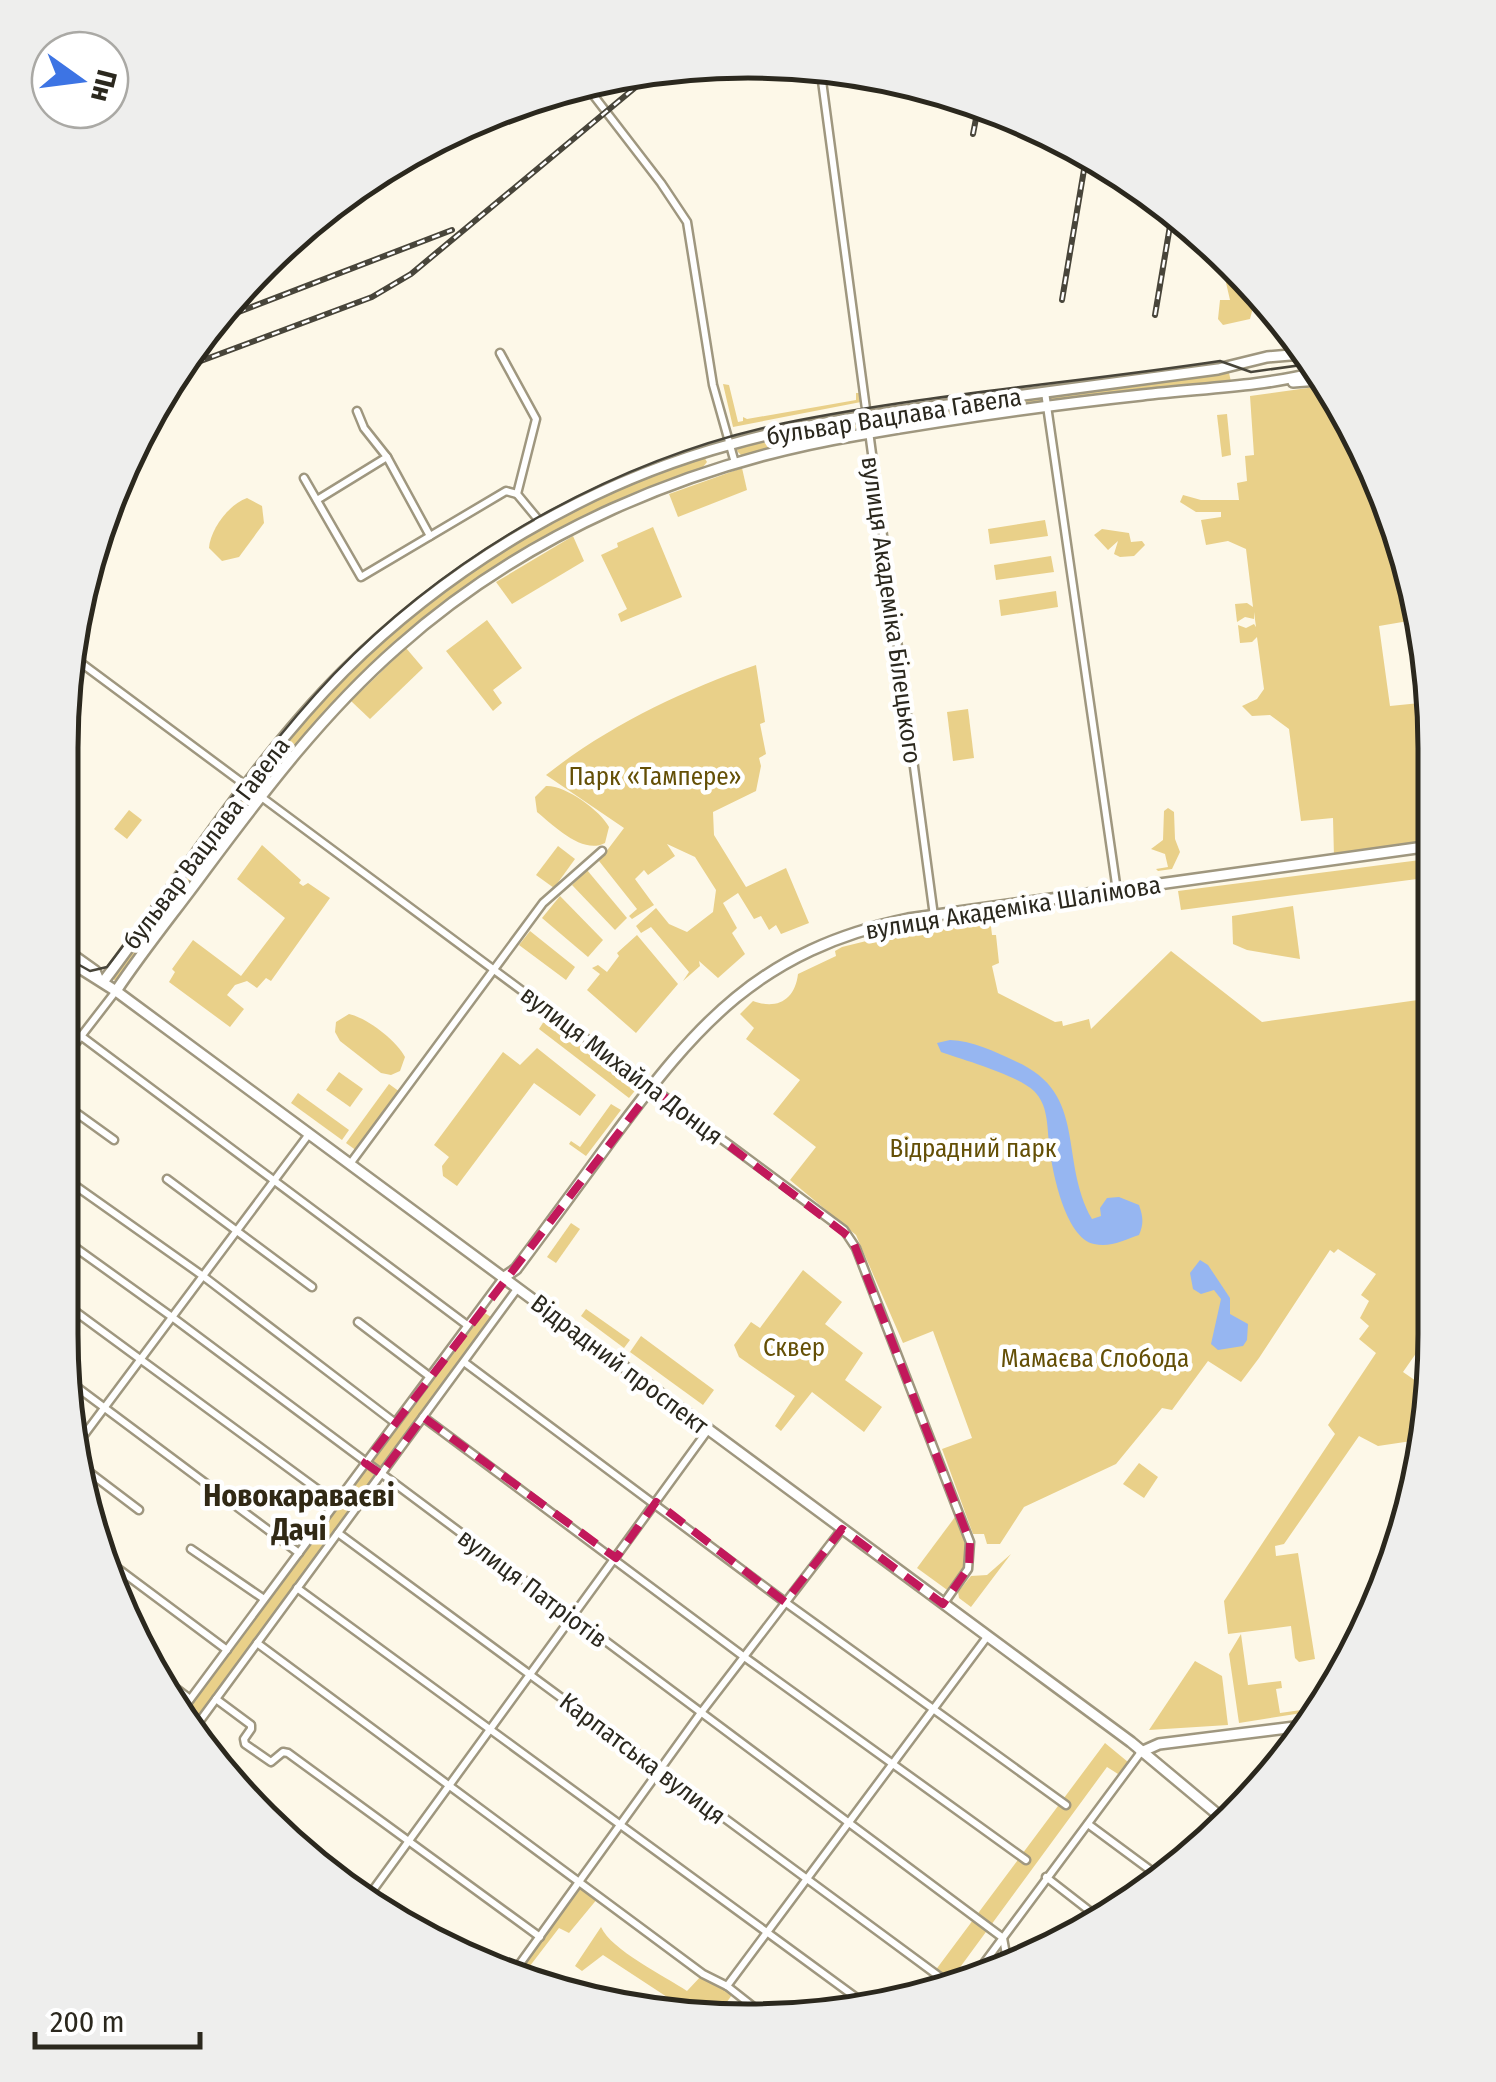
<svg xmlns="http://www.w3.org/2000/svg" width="1496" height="2082" font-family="'Fira Sans Condensed',sans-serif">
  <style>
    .green { fill: #e9d089 }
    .water { fill: #96b6f1 }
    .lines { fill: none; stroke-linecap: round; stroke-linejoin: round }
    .street-casing { stroke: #9f977f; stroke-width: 11 }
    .secondary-casing { stroke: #9f977f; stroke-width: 14 }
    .street { stroke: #fff; stroke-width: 6 }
    .secondary { stroke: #fff; stroke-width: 9 }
    .tram { stroke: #48453a; stroke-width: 2.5 }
    .rail-casing { stroke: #48453a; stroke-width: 6 }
    .rail { stroke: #fff; stroke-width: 2.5; stroke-dasharray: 8; stroke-linecap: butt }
    .marked { fill: none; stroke: #c2185b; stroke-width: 8; stroke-dasharray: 20 12; stroke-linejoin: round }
    .labels { text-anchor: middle; stroke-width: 9; stroke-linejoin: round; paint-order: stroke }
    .street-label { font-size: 25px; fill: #2b281e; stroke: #fff }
    .park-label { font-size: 25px; fill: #644f06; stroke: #fff }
    .quarter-label { font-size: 30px; font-weight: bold; fill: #312915; stroke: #fff }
    .rim { fill: none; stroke: #2b281e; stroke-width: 5 }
  </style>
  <rect width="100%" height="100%" fill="#fdf8e8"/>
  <g class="green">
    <path d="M1228,259L1258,288L1250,319L1223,325L1218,319L1220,300H1230L1224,274Z"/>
    <path d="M1228,368L1231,382H1215L877,428L875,418Z"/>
    <path d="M723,384L729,385L738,422L743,421V417L747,419L856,400V393H860L861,402L733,427Z"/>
    <path d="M1322,386L1383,484L1420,619L1379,626L1390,706L1430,702L1431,803L1425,804L1423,829L1431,831V841L1334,857L1333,818L1301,821L1289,729L1270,715L1252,716L1242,706L1257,699L1264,689L1257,637L1252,642L1240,643L1238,625L1246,628L1254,624L1256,627L1254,612V619L1245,617L1237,622L1235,604L1247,603L1253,607L1246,549L1228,541L1206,545L1201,520L1221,517V512H1196L1180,502L1183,495L1201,500H1239L1237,483L1247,481L1245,456L1254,455L1250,396Z"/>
    <path d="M1227,414L1231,455L1222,457L1217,415Z"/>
    <path d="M859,419L860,431L806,439L742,456L737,451L739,444Z"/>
    <path d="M703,455L707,462L703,467C588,512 487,563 394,645C345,688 304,742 261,791L253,786C264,761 290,736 310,715C419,592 549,510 703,455Z"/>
    <path d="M742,468L747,490L678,517L669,494Z"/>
    <path d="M247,498L262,506L264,523L239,557L222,561L209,548C210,530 229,504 247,498Z"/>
    <path d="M1045,520L1048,536L990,544L988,529Z"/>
    <path d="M653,527L682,597L621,622L618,614L627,609L601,555L618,547L617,543Z"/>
    <path d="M1102,529L1129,533L1131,542L1142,541L1145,545L1134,556L1120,557L1114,554L1118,541L1108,550L1094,535Z"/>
    <path d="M573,536L584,561L512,604L496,582Z"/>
    <path d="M1051,556L1054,572L996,580L994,565Z"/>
    <path d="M1056,591L1058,607L1001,616L999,600Z"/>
    <path d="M487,620L522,668L493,690L502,703L493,711L446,651Z"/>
    <path d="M406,648L423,668L370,719L351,701Z"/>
    <path d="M756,665L765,722L760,724L766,754L759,758L761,766L756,791L713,812L714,835L746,887L786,868L809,923L781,934L776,925L769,930L761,916L754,919L738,893L723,903L737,928L732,933L745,954L718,978L699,961L700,966L683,981L689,972L651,927L641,933L636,926L656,908L669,924L687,932L713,912L716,890L695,857L667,844L675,856L648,875L644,870L635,879L654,905L632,919L629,916L637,909L599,861L624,828L546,775C608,726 681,691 756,665Z"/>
    <path d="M968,709L974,758L953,761L947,712Z"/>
    <path d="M546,786C565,785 600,810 609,827L605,843C583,855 554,826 537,812L535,797Z"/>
    <path d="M248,793L254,798L253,802L117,982L114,980L112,974Z"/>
    <path d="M1168,808L1174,812L1175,839L1180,852L1172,869L1158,871L1156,869L1168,867L1165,854L1151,849L1163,840L1164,811Z"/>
    <path d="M129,810L142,820L127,839L114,829Z"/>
    <path d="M262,845L301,880L299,883L303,886L308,883L330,898L271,981L266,978L257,988L247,981L235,985L227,995L244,1009L230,1027L169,982L175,972L172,969L193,940L241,976L285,918L237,879Z"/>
    <path d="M558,846L575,859L554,888L536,875Z"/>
    <path d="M1428,859L1429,864L1417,879L1181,910L1178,891Z"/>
    <path d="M587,870L627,918L615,930L572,885Z"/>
    <path d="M560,896L603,940L588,957L542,918Z"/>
    <path d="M1293,906L1300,959L1247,950L1233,944L1232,916Z"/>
    <path d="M990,918L992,935H996L999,963L992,966L998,993L1055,1022L1062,1021L1063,1026L1089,1019L1091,1029L1171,951L1262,1022L1432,998L1434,1355L1430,1362L1417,1352L1403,1372L1432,1392L1425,1439L1378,1446L1359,1436L1284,1544L1275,1546L1276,1556L1298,1553L1315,1659L1299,1662L1295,1658L1291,1626L1228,1634L1224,1601L1335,1434L1328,1425L1376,1353L1359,1339L1369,1326L1360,1318L1369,1301L1361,1295L1376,1274L1338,1249L1334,1253L1330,1250L1259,1358L1241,1382L1208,1361L1172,1410L1162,1408L1116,1464L1024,1507L1000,1544H987L984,1534H973L942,1449L972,1438L933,1331L903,1343L856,1235L790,1180L816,1147L773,1114L800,1080L746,1039L754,1028L740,1014L753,1001C777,1010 795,1000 798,974L836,956L835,951L842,947L919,928Z"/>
    <path d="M530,931L575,967L566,980L519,945Z"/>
    <path d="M637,935L678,984L636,1033L587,990L600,974L592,968L598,965L607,972L619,956L617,953Z"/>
    <path d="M349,1014C367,1018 396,1040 405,1057L400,1071L391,1075L381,1073L340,1041L335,1032L336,1022Z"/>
    <path d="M546,1018L638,1087L629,1098L539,1029Z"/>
    <path d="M537,1048L596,1095L580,1116L534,1083L457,1186L443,1176L442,1166L449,1157L434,1145L503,1052L520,1065Z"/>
    <path d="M339,1072L363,1089L350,1107L326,1090Z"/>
    <path d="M389,1084L400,1092L357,1151L346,1143Z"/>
    <path d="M298,1093L349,1130L342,1140L291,1103Z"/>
    <path d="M611,1104L621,1110L586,1156L569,1144L571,1141L580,1147Z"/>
    <path d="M571,1223L580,1229L556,1263L547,1257Z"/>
    <path d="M803,1270L842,1302L825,1324L863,1353L845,1380L882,1407L864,1432L812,1392L781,1431L775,1426L795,1396L739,1357L734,1345L751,1322L760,1328Z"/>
    <path d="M586,1309L630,1340L624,1348L581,1316Z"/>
    <path d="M480,1310L491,1317L385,1465L377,1467L372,1459Z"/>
    <path d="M641,1336L714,1390L703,1405L630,1352Z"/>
    <path d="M1139,1463L1158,1477L1144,1498L1123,1484Z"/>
    <path d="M367,1468L372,1470L375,1479L189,1730L179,1719L363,1470Z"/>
    <path d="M958,1513C971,1549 972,1560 950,1592L917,1568Z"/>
    <path d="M1011,1554L971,1607L959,1598L958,1592L971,1576L987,1575Z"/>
    <path d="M1241,1634L1248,1685L1281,1681L1282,1688L1276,1689L1280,1713L1322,1707L1321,1710L1239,1723L1229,1654Z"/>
    <path d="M1195,1661L1222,1676L1228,1725L1149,1730Z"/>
    <path d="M1105,1743L1128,1762L1118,1774L1107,1767L950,1981L920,1991Z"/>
    <path d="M580,1886L598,1898L569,1933L559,1928L523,1975L515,1973Z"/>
    <path d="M601,1927C611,1950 665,1976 687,1991L703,1974L734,1992L717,2016H696L603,1955L582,1971L575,1966Z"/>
  </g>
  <g class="water">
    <path d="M950,1040C973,1041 994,1051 1015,1061C1089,1093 1058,1159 1092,1219L1101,1216L1100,1208L1107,1198L1119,1197L1139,1205C1143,1216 1144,1224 1139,1235C1124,1240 1110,1248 1094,1244C1065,1238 1051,1168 1049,1142C1047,1125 1048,1105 1034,1091C1017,1075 964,1060 941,1052L937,1043Z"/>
    <path d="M1200,1260L1208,1265L1230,1298V1314L1248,1324L1247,1340L1243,1346L1218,1350L1211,1344L1221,1299L1214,1290L1201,1294L1193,1289L1190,1273Z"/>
  </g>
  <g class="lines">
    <defs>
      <g id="street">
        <path d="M820,66L934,916"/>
        <path d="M584,83L661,183L687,222L713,385L735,463"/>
        <path d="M500,353L536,419L517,494L541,523"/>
        <path d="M1045,392L1117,891"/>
        <path d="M357,411L364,428L387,457L430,536"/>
        <path d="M304,478L361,577L506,491L517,494"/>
        <path d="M317,500L387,457"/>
        <path d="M73,657L844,1230L856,1248L970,1542L968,1569L944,1603"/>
        <path d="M81,1036L467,1325"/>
        <path d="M65,1057L116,991"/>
        <path d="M64,1104L114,1140"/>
        <path d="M350,1164L543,903L602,851"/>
        <path d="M63,1177L203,1276L394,1422"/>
        <path d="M167,1179L312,1287"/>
        <path d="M62,1238L172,1317L1003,1938L1008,1965"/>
        <path d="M61,1301L336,1503"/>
        <path d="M358,1322L429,1376"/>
        <path d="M464,1362L785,1602L1066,1805"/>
        <path d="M66,1379L299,1553"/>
        <path d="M423,1417L743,1656L1026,1860"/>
        <path d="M75,1447L309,1134"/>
        <path d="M77,1463L139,1510"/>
        <path d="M338,1533L948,1983"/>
        <path d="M191,1549L264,1599"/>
        <path d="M105,1559L227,1650"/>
        <path d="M297,1588L869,2007"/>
        <path d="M257,1643L703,1974L727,1986L765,2016"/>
        <path d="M156,1673L190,1699"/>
        <path d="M216,1699L251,1725V1729L244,1739L245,1744L271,1762L283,1752L288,1753L540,1937"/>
        <path d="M177,1717L503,1278"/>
        <path d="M191,1733L517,1289"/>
        <path d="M1088,1824L1161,1878"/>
        <path d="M272,1825L425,1938"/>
        <path d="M1046,1877L1100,1919"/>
        <path d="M368,1897L708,1430"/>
        <path d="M514,1972L700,1714L842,1529"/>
        <path d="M976,1974L1141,1752"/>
        <path d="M727,1986L987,1637"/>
      </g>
      <g id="secondary">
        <path d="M1293,382L1319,380"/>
        <path d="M67,951L95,971L98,978"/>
        <path d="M67,960L116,991L1047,1680L1131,1742L1228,1823"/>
        <path d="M103,982C182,878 251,764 344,671C450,566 587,483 732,444C813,421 895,412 978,401C1058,391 1138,380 1218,369L1267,357L1302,354"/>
        <path d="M116,991C144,949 176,910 206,869C264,791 324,712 398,647C526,533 690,463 858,435C952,419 1048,405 1142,395C1200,388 1258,387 1314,373"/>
        <path d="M503,1278L516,1269C548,1226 580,1183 611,1140C697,1024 759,950 908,919L1431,846"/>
        <path d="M1141,1752L1159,1744L1311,1725"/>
      </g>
    </defs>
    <use href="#street" class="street-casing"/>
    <use href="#secondary" class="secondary-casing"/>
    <use href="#street" class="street"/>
    <use href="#secondary" class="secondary"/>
    <path class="tram" d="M67,958L90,971L107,967C182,869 249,764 334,674C452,551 618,458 785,423C928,394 1075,383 1220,361L1251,372L1309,364"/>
    <defs>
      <g id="rail">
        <path d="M973,134L979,103"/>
        <path d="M1062,300L1087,152"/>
        <path d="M1155,315L1173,208"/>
        <path d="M223,318L452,230"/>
        <path d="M182,368L372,297L411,274L661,66"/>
      </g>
    </defs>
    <use href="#rail" class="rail-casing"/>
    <use href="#rail" class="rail"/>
  </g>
  <path class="marked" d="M653,1088L852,1239L970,1542L969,1567L943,1604L842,1529L785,1602L656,1502L616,1558L423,1417L381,1474L365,1463Z"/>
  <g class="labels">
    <g class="street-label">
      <text transform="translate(894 416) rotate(-9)" y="9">бульвар Вацлава Гавела</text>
      <text transform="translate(892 610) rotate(82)" y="9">вулиця Академіка Білецького</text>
      <text transform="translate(206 843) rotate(-53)" y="9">бульвар Вацлава Гавела</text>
      <text transform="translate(1013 907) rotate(-9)" y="9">вулиця Академіка Шалімова</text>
      <text transform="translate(622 1065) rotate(37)" y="9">вулиця Михайла Донця</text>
      <text transform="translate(620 1364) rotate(37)" y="9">Відрадний проспект</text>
      <text transform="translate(533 1588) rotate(37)" y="9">вулиця Патріотів</text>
      <text transform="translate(643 1758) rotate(37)" y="9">Карпатська вулиця</text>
    </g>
    <g class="park-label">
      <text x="655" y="785">Парк «Тампере»</text>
      <text x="973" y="1157">Відрадний парк</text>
      <text x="794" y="1356">Сквер</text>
      <text x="1095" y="1367">Мамаєва Слобода</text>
    </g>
    <g class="quarter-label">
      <text x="299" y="1506">Новокараваєві<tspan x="299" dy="34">Дачі</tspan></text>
    </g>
  </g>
  <path d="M0 0H1496V2082H0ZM748 78H748A670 670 0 0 1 1418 748V1334A670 670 0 0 1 748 2004H748A670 670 0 0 1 78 1334V748A670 670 0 0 1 748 78Z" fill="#eeeeed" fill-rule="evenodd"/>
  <path class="rim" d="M748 78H748A670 670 0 0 1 1418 748V1334A670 670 0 0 1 748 2004H748A670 670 0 0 1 78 1334V748A670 670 0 0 1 748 78Z"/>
  <g transform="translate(80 80) rotate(104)"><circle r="48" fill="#ffffff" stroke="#aaa9a5" stroke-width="2.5"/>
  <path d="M0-8L18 38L0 25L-18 38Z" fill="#3d74e4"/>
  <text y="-15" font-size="28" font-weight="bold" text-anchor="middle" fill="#2b281e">Пн</text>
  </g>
  <path d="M35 2032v15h165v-15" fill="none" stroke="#2b281e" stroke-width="5"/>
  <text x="50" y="2032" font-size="30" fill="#2b281e" stroke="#ffffff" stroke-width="8" paint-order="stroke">200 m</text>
</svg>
